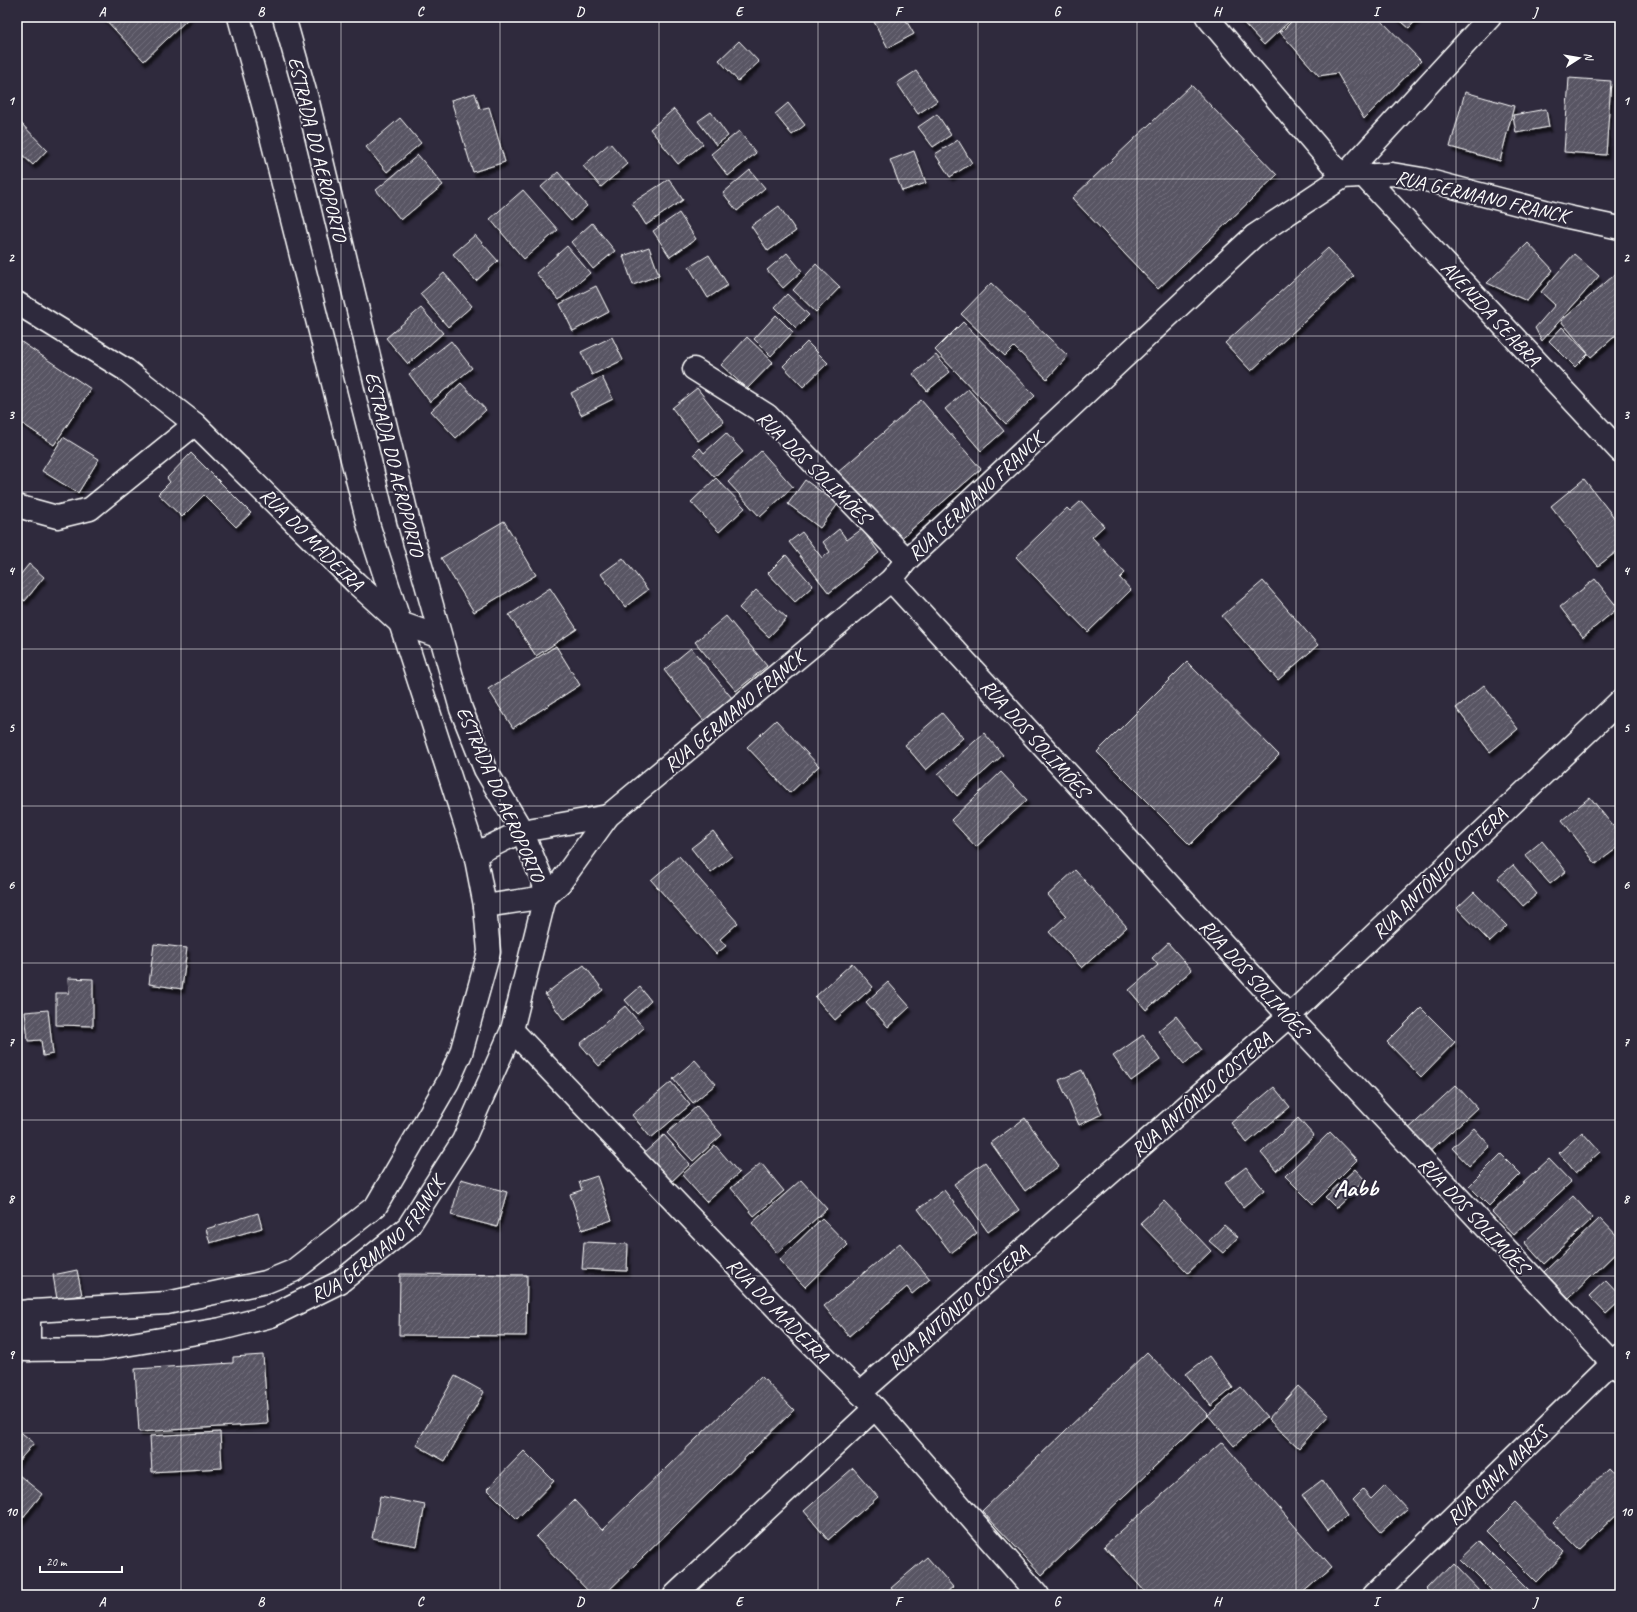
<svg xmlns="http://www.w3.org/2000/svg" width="1637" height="1612" font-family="Caveat,sans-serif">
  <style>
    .building { fill: url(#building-hatch); stroke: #fff; filter: url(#shadow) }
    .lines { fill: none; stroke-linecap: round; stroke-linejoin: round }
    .minor-casing { stroke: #fff; stroke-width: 25 }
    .tertiary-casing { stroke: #fff; stroke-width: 25 }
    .secondary-casing { stroke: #fff; stroke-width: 25 }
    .minor { stroke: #2f2a3d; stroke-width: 22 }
    .tertiary { stroke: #2f2a3d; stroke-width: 22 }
    .secondary { stroke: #2f2a3d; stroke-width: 22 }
    .grid { fill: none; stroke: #fff; stroke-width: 1; stroke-opacity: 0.55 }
    .labels { text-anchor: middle; stroke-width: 4; stroke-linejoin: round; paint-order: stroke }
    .street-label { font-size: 20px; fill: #fff; stroke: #2f2a3d }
    .district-label { font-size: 24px; font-weight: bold; fill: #fff; stroke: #2f2a3d }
    .neatline { fill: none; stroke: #fff; stroke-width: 1.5 }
    .grid-label { font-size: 13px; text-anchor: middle; font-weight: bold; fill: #fff }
  </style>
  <defs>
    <pattern id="building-hatch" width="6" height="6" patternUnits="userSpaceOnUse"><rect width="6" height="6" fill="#595564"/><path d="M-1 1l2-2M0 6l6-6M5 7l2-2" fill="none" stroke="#726e7b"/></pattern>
    <filter id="shadow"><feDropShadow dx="2.5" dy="4.5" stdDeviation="1" flood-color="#0009"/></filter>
  </defs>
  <rect width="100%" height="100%" fill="#2f2a3d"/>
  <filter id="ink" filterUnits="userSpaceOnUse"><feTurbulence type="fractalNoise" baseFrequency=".025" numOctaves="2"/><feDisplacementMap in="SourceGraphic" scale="8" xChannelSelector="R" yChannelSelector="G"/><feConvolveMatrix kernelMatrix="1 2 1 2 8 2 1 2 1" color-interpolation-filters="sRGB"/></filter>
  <g filter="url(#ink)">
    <g class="building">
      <path d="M103,17H190L144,61Z"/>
      <path d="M874,17H904L914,34L888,48L872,18Z"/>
      <path d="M1238,17H1294L1264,45Z"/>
      <path d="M1296,17H1378L1421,61L1364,119L1337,73L1319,76L1279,31H1282Z"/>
      <path d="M1396,17H1419L1409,28Z"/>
      <path d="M739,41L759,62L738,81L719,60Z"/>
      <path d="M916,71L937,101L918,114L897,83Z"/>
      <path d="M1569,78L1611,81L1606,155L1564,152Z"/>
      <path d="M1191,85L1277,175L1158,289L1072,198Z"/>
      <path d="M1465,92L1514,106L1500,161L1450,147Z"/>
      <path d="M475,93L480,109L489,107L505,162L473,172L451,100Z"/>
      <path d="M788,103L805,125L792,135L775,114Z"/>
      <path d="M674,109L703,144L678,164L650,129Z"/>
      <path d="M1546,109L1549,127L1516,133L1513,115Z"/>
      <path d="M711,112L728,136L716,145L698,121Z"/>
      <path d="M937,114L951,135L933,147L918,127Z"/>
      <path d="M400,118L421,143L387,172L366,147Z"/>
      <path d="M17,119L47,150L33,165L17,150Z"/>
      <path d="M739,131L756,153L728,176L711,154Z"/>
      <path d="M958,140L972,163L950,177L935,154Z"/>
      <path d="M610,143L628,164L601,187L583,166Z"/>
      <path d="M914,151L926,183L902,191L890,160Z"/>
      <path d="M418,155L443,185L401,220L376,190Z"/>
      <path d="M750,170L765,188L737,211L723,193Z"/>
      <path d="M558,172L587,206L571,221L541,187Z"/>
      <path d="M669,179L683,200L646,225L632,203Z"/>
      <path d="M523,190L558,230L524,259L490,219Z"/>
      <path d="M779,206L796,231L768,251L751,226Z"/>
      <path d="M679,213L696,239L670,257L653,231Z"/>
      <path d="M592,223L615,251L593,269L571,242Z"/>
      <path d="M475,235L498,261L476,281L453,254Z"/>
      <path d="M1528,243L1553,270L1527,301L1487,283Z"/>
      <path d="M567,246L590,273L559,300L536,273Z"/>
      <path d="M649,247L659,275L633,285L623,256Z"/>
      <path d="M1328,248L1354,276L1251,371L1225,343Z"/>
      <path d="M787,253L802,271L783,288L767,270Z"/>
      <path d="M1574,254L1599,276L1542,341L1535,328L1555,305L1541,292Z"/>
      <path d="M709,255L728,285L708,298L689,267Z"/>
      <path d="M816,264L840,287L816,312L793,290Z"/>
      <path d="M1620,270V332L1591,357L1561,321Z"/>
      <path d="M444,273L472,306L448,327L420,294Z"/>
      <path d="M991,283L1068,356L1047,379L1014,347L1005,356L961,314Z"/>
      <path d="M596,286L609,312L573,331L560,304Z"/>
      <path d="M787,294L809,315L796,328L775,307Z"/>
      <path d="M421,308L443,333L408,364L386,338Z"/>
      <path d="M776,315L793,332L771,356L754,339Z"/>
      <path d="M963,322L1035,396L1006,424L935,350Z"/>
      <path d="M1562,327L1588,354L1575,367L1549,341Z"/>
      <path d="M612,337L623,360L592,375L581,352Z"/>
      <path d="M747,337L773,362L747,389L721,365Z"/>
      <path d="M17,339L91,389L54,445L17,420Z"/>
      <path d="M451,341L472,368L430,402L409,374Z"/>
      <path d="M807,342L828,363L803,387L783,366Z"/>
      <path d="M936,355L950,372L927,391L913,374Z"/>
      <path d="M602,377L613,399L581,415L571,393Z"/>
      <path d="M461,383L486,410L456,438L431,411Z"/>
      <path d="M697,388L724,422L698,441L672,408Z"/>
      <path d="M968,389L1004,431L981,451L945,409Z"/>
      <path d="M921,400L981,469L897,542L837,473Z"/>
      <path d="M726,433L743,452L714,477L694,454L700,448L704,453Z"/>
      <path d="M63,437L99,459L78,493L42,471Z"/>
      <path d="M761,451L793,487L760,517L728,482Z"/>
      <path d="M191,453L251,513L236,527L204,495L182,517L158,494L170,482L167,478Z"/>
      <path d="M716,478L745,508L719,532L691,502Z"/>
      <path d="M1584,479L1620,525V549L1598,566L1551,506Z"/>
      <path d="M805,480L838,504L820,528L788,504Z"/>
      <path d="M1081,501L1104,526L1092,537L1125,573L1120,578L1131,590L1088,632L1016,557L1067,508L1070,511Z"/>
      <path d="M504,521L536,575L474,612L441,558Z"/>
      <path d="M839,529L847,540L862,529L879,553L829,593L789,542L802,532L822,558L830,552L823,542Z"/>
      <path d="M786,555L813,586L795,602L768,573Z"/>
      <path d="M623,558L648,590L625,607L601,574Z"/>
      <path d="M29,564L44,577L25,601L17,595V579Z"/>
      <path d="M1595,579L1618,608L1583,637L1560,607Z"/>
      <path d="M1263,581L1318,645L1278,680L1222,616Z"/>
      <path d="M550,588L577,629L536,656L509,615Z"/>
      <path d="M756,590L787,618L769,637L739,608Z"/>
      <path d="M726,616L767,666L736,691L695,642Z"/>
      <path d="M556,646L580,685L513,728L488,689Z"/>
      <path d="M691,648L732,698L704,721L664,670Z"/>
      <path d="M1187,662L1279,755L1190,845L1097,752Z"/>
      <path d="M1484,685L1518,729L1490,752L1456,708Z"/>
      <path d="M942,713L963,738L926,770L905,745Z"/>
      <path d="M776,720L819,766L790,793L747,747Z"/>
      <path d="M984,733L1003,755L957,796L938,774Z"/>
      <path d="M1001,772L1027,800L976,847L951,820Z"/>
      <path d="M1590,797L1620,835V846L1596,864L1562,820Z"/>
      <path d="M713,831L732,856L711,873L691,848Z"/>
      <path d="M1542,841L1566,871L1550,884L1525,855Z"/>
      <path d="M679,856L738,923L720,939L726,946L716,954L651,880Z"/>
      <path d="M1513,865L1537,894L1523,906L1498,878Z"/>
      <path d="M1075,870L1127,927L1082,968L1049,932L1066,916L1048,895Z"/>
      <path d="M1474,892L1507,926L1490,942L1457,908Z"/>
      <path d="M1168,943L1192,970L1146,1010L1129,990L1158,965L1152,958Z"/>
      <path d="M154,944L187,948L182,989L149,984Z"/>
      <path d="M852,963L873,987L835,1020L815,997Z"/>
      <path d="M584,965L603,990L564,1020L545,994Z"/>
      <path d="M68,978L93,979V1026L56,1025V993H69Z"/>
      <path d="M888,982L910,1007L888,1027L866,1002Z"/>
      <path d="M640,987L651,1001L637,1014L625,1000Z"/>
      <path d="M625,1006L644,1028L599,1066L580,1044Z"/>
      <path d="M1421,1008L1455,1042L1421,1077L1387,1042Z"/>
      <path d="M48,1010L53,1054L43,1056L41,1040L28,1041L25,1012Z"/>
      <path d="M1176,1016L1202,1050L1184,1064L1158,1031Z"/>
      <path d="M1143,1035L1160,1060L1131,1081L1113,1056Z"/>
      <path d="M695,1060L716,1084L693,1103L673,1079Z"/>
      <path d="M1082,1070L1102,1114L1079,1125L1059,1080Z"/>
      <path d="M671,1082L690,1105L651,1138L632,1115Z"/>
      <path d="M1456,1085L1477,1108L1426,1155L1404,1133Z"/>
      <path d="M1274,1087L1290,1107L1247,1143L1231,1123Z"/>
      <path d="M697,1106L722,1135L693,1161L667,1133Z"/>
      <path d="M1025,1118L1059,1166L1025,1191L991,1143Z"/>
      <path d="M1298,1118L1314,1136L1276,1171L1261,1153Z"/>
      <path d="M1474,1128L1490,1146L1469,1166L1452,1148Z"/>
      <path d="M1330,1132L1357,1160L1313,1204L1285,1176Z"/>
      <path d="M1582,1132L1600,1152L1576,1173L1559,1153Z"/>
      <path d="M664,1135L690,1164L670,1183L643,1154Z"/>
      <path d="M715,1145L739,1173L706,1202L682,1175Z"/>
      <path d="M1501,1154L1521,1174L1489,1206L1469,1186Z"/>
      <path d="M1549,1159L1571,1182L1514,1235L1492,1212Z"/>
      <path d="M985,1162L1019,1210L988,1232L954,1184Z"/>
      <path d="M761,1163L784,1191L754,1216L731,1188Z"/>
      <path d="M1246,1167L1264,1190L1243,1207L1225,1183Z"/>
      <path d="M1355,1169L1365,1180L1336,1208L1325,1197Z"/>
      <path d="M597,1176L612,1220L582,1230L570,1194L582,1190L579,1182Z"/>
      <path d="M461,1179L507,1192L497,1227L451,1215Z"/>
      <path d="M801,1180L827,1209L777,1253L752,1223Z"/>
      <path d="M944,1190L977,1233L951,1253L918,1209Z"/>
      <path d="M1573,1196L1593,1218L1544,1264L1524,1242Z"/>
      <path d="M1164,1201L1211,1251L1188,1273L1140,1223Z"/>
      <path d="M258,1213L262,1228L210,1243L206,1229Z"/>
      <path d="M822,1218L848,1245L805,1287L779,1260Z"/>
      <path d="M1600,1218L1620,1239V1249L1569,1298L1544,1272Z"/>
      <path d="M1224,1225L1238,1237L1223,1253L1209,1241Z"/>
      <path d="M584,1242L628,1244L627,1271L582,1269Z"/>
      <path d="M900,1243L930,1279L912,1294L907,1287L849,1336L824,1306Z"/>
      <path d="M77,1270L82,1295L57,1299L53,1275Z"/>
      <path d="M400,1274L527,1275L526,1336L399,1335Z"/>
      <path d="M1606,1280L1620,1295V1301L1606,1314L1589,1296Z"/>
      <path d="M1147,1352L1208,1415L1042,1575L982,1511Z"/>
      <path d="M263,1355L268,1424L139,1432L135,1369L233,1363V1357Z"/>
      <path d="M1209,1356L1233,1388L1211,1406L1186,1374Z"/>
      <path d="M455,1376L484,1392L445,1461L416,1445Z"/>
      <path d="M761,1376L794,1410L604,1595H592L536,1537L574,1500L602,1530Z"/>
      <path d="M1298,1386L1329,1415L1299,1448L1268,1419Z"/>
      <path d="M1241,1387L1267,1417L1234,1446L1208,1415Z"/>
      <path d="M17,1429L34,1443L17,1463Z"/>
      <path d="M220,1432L222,1468L152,1472L150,1436Z"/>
      <path d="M1222,1442L1331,1568L1300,1595H1148L1104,1546Z"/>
      <path d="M524,1451L554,1481L517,1519L487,1489Z"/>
      <path d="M853,1468L878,1497L828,1540L804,1511Z"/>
      <path d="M1608,1469L1620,1482V1512L1580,1550L1553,1522Z"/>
      <path d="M19,1475L42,1494L17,1525V1477Z"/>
      <path d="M1322,1480L1347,1516L1328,1530L1302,1495Z"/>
      <path d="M1385,1485L1407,1509L1381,1532L1353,1500L1363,1490L1371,1499Z"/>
      <path d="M380,1496L425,1505L417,1546L372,1538Z"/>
      <path d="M1515,1503L1565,1552L1536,1582L1486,1532Z"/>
      <path d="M1479,1541L1533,1595H1496L1460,1559Z"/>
      <path d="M927,1557L953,1587L943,1595H897L891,1588Z"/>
      <path d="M1453,1563L1484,1595H1432L1427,1590Z"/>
    </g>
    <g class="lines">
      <defs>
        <g id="minor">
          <path d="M1207,17L1343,177L1490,17"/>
          <path d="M1362,174L1620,451"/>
          <path d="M17,303L126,370L195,424L356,583L400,623L440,637"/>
          <path d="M694,369L767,415L907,560"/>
          <path d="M17,506L57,517L90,509L195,424"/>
          <path d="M891,580L1289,1016L1620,1371"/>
          <path d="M512,1030L804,1337L875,1408L1038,1595"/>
          <path d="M860,1393L1289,1016L1620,701"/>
          <path d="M675,1595L875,1408"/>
          <path d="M1374,1595L1620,1355"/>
        </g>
        <g id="tertiary">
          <path d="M475,854L522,831L608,816"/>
          <path id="s1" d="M485,906L545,897L560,883L608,816L891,580L907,560L1254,236L1343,177L1392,174L1422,179L1568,217L1620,228"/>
        </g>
        <g id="secondary">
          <path d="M29,1311V1350"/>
          <path d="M17,1312L167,1303L266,1282L293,1271L376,1206L448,1082L461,1053L489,952L485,906L475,854L369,527L264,108L239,17"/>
          <path id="s2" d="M17,1350L101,1349L221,1329L271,1316L340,1282L408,1227L463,1141L512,1030L545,897L544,884L522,831L485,769L461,709L409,523L308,102L284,17"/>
        </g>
      </defs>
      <use href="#minor" class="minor-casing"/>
      <use href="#tertiary" class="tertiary-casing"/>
      <use href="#secondary" class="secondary-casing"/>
      <use href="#minor" class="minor"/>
      <use href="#tertiary" class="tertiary"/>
      <use href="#secondary" class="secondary"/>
    </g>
  </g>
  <path class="grid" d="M181,17V1595M341,17V1595M500,17V1595M659,17V1595M818,17V1595M978,17V1595M1137,17V1595M1296,17V1595M1456,17V1595M17,179H1620M17,336H1620M17,492H1620M17,649H1620M17,806H1620M17,963H1620M17,1120H1620M17,1276H1620M17,1433H1620"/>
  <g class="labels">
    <g class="street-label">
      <text transform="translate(318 149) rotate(76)" y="7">ESTRADA DO AEROPORTO</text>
      <text transform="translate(1482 196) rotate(13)" y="7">RUA GERMANO FRANCK</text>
      <text transform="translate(1491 313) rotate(47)" y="7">AVENIDA SEABRA</text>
      <text transform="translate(395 464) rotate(76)" y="7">ESTRADA DO AEROPORTO</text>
      <text transform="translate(814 467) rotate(45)" y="7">RUA DOS SOLIMÕES</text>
      <text dy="7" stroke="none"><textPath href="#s1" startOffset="651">RUA GERMANO FRANCK</textPath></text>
      <text transform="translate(312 539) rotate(45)" y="7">RUA DO MADEIRA</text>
      <text transform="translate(734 711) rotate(-40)" y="7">RUA GERMANO FRANCK</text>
      <text transform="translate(1035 738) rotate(48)" y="7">RUA DOS SOLIMÕES</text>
      <text transform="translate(501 794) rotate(66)" y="7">ESTRADA DO AEROPORTO</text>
      <text transform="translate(1439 873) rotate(-44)" y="7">RUA ANTÔNIO COSTERA</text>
      <text transform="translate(1254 978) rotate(48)" y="7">RUA DOS SOLIMÕES</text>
      <text transform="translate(1201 1094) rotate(-41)" y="7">RUA ANTÔNIO COSTERA</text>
      <text transform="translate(1474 1215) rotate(47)" y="7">RUA DOS SOLIMÕES</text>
      <text dy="7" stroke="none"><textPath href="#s2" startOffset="391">RUA GERMANO FRANCK</textPath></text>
      <text transform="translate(958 1307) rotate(-41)" y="7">RUA ANTÔNIO COSTERA</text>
      <text transform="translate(778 1310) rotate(46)" y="7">RUA DO MADEIRA</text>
      <text transform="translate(1497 1475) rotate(-44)" y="7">RUA CANA MARIS</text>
    </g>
    <g class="district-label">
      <text x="1356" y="1196">Aabb</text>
    </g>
  </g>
  <rect width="1637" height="1612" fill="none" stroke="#2f2a3d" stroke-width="44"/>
  <g transform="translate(1579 58) rotate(78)" stroke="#2f2a3d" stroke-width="3" paint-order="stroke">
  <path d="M0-3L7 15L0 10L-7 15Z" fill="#ffffff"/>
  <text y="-6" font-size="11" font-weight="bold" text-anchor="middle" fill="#ffffff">N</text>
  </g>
  <path d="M40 1566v6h82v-6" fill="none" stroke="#ffffff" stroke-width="2"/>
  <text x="46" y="1566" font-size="12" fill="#ffffff" stroke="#2f2a3d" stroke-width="3" paint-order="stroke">20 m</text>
  <rect x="22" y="22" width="1593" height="1568" class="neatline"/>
  <g class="grid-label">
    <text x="102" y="16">A</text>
    <text x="261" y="16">B</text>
    <text x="420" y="16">C</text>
    <text x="580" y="16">D</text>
    <text x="739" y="16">E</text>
    <text x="898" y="16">F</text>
    <text x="1057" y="16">G</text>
    <text x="1217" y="16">H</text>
    <text x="1376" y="16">I</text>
    <text x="1535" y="16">J</text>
    <text x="11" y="105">1</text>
    <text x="1626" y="105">1</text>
    <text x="11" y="262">2</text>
    <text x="1626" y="262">2</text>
    <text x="11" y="419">3</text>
    <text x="1626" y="419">3</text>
    <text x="11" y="575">4</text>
    <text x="1626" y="575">4</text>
    <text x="11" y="732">5</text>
    <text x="1626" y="732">5</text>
    <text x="11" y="889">6</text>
    <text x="1626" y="889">6</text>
    <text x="11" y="1046">7</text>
    <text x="1626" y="1046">7</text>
    <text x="11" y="1203">8</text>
    <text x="1626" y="1203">8</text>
    <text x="11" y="1359">9</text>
    <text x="1626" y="1359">9</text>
    <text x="11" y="1516">10</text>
    <text x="1626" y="1516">10</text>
    <text x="102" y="1606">A</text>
    <text x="261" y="1606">B</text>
    <text x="420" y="1606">C</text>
    <text x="580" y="1606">D</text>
    <text x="739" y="1606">E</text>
    <text x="898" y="1606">F</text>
    <text x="1057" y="1606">G</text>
    <text x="1217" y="1606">H</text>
    <text x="1376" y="1606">I</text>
    <text x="1535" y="1606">J</text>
  </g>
</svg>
